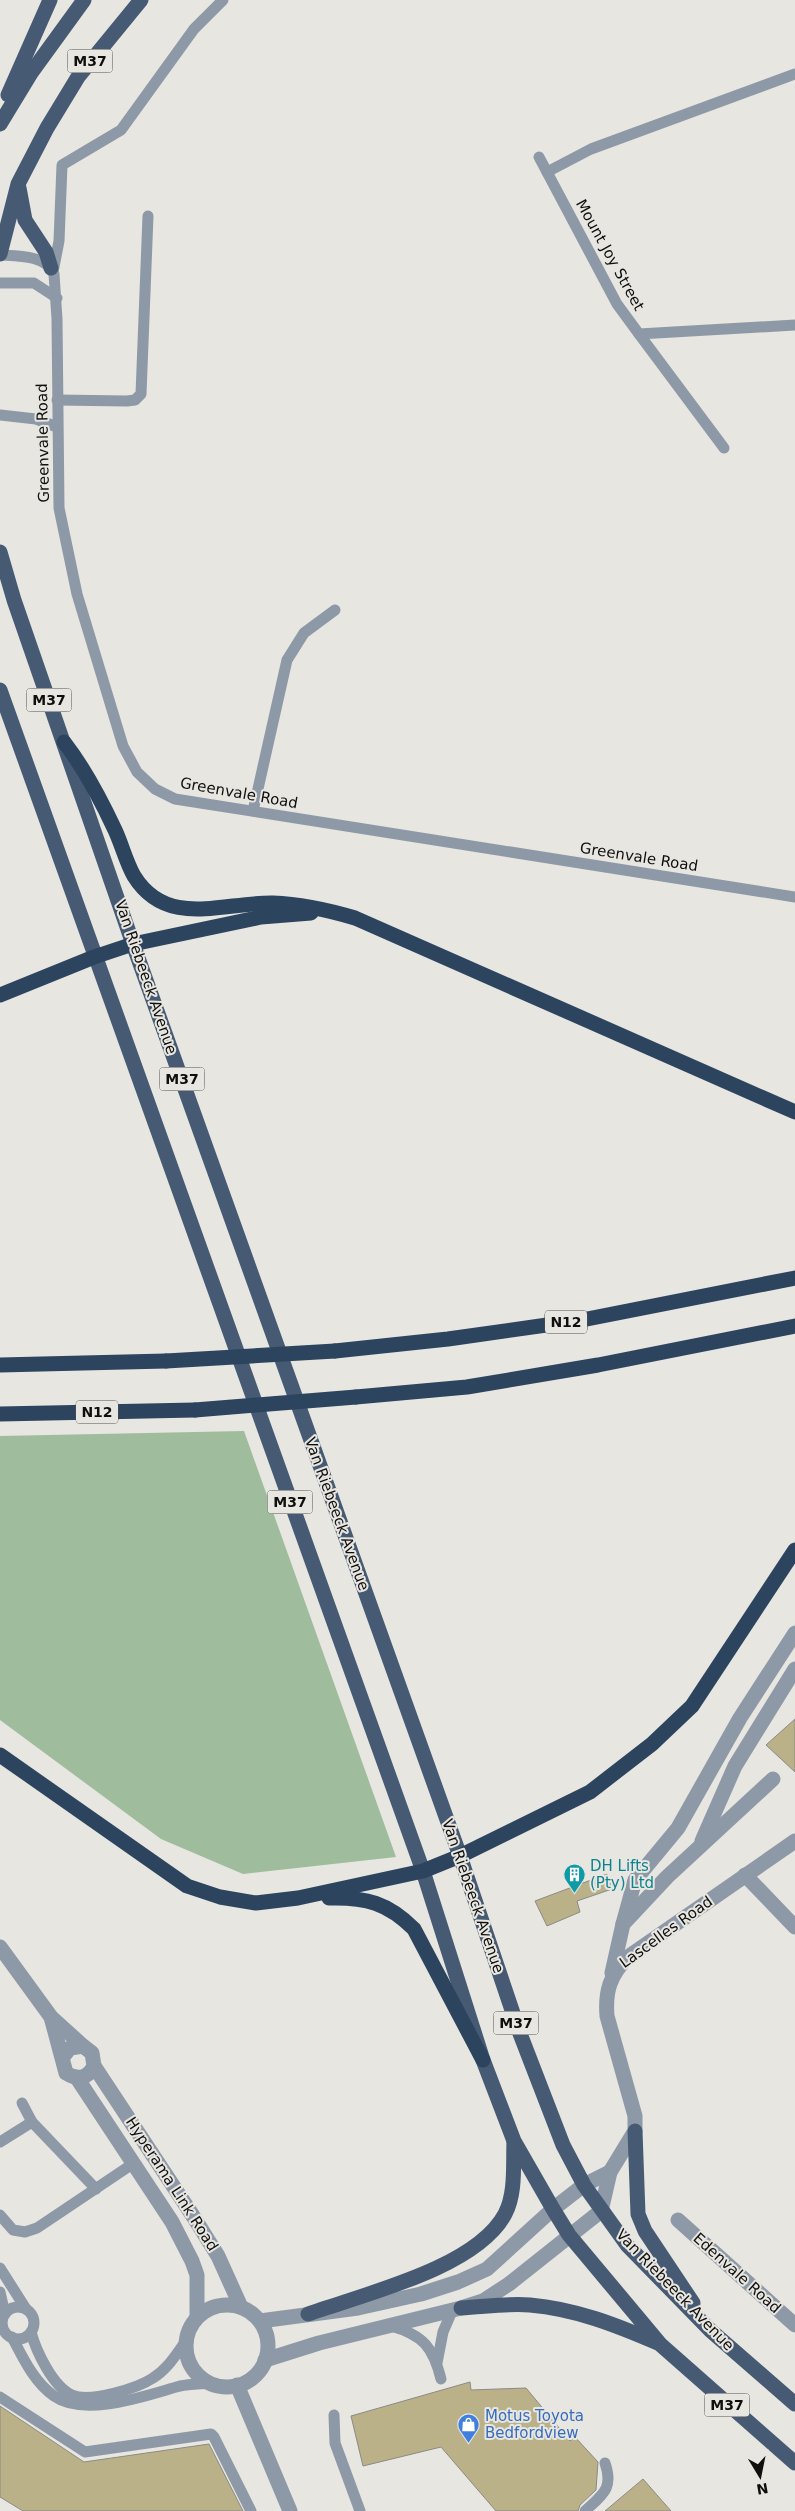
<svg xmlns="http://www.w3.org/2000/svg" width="795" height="2511" font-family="'DejaVu Sans',sans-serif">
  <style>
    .green { fill: #9fbc9d }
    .building { fill: #bab189; stroke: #8b8a86 }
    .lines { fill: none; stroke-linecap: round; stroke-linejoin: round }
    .lane { stroke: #8e99a7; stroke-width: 11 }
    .street { stroke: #8e99a7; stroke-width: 15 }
    .primary { stroke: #465b73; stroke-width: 15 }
    .highway { stroke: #2d445f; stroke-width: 15 }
    .highway-bridge { stroke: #2d445f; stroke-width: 15 }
    .labels { text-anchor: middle; stroke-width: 4; stroke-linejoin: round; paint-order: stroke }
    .shield { fill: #e7e6e1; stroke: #50504d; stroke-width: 1 }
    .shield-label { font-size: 14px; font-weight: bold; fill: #100f0e }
    .street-label { font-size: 15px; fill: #100f0e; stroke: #e7e6e1 }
    .culture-label { font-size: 15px; fill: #0d838f; stroke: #e7e6e1; text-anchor: start }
    .shop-label { font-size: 15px; fill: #366cbe; stroke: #e7e6e1; text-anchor: start }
  </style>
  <rect width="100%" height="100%" fill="#e7e6e1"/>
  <path class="green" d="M244,1431L396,1857L243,1874L161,1839L0,1720V1436Z"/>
  <g class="building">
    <path d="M795,1719V1772L766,1745Z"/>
    <path d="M607,1874L612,1889L577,1901L580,1912L547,1926L535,1901Z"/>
    <path d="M470,2382L471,2390L526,2388L570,2441L575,2437L598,2462L596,2490L580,2505L578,2511H496L441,2447L363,2466L351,2416Z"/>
    <path d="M0,2406L84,2462L209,2444L243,2511H23L0,2497Z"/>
    <path d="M643,2479L671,2511H605Z"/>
  </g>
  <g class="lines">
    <g class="lane">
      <path d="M539,157L617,304L639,334L795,325"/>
      <path d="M547,172L591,149L795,74"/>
      <path d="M0,255C17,256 46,255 54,274L57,319L59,508L77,594L123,746L137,772L155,789L175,799L795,897"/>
      <path d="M53,272L59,241L62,165L121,130L194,29L223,0"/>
      <path d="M0,283H34L57,298"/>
      <path d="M639,334L724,448"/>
      <path d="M57,400L127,401L135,400L141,394L148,216"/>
      <path d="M0,415L36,419L57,427"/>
      <path d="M253,811L287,660L304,633L335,610"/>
      <path d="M22,2103L32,2122L96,2189"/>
      <path d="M0,2142L32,2122"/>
      <path d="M0,2215L13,2230L25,2232L37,2228L134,2163"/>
      <path d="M0,2268L26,2309"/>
      <path d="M0,2292L5,2314"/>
      <circle cx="18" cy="2323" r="16"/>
      <path d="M391,2326C423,2335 433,2347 441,2379"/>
      <path d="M31,2332C36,2351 53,2387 72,2395C90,2403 138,2388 153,2378C168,2369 176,2354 186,2341"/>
      <path d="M12,2337C23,2358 34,2382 54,2396C85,2418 147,2395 180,2386C190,2384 201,2384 211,2383"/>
      <path d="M437,2363L443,2332L452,2311"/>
      <path d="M0,2397L85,2452L211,2434L214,2437L251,2511"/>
      <path d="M334,2415L335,2443L360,2511"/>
      <path d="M585,2511C602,2495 614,2489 605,2463"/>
    </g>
    <g class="street">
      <path d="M702,1841L735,1766L795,1669"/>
      <path d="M745,1875L795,1927"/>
      <path d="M623,1924L635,1880L678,1828L740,1718L795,1633"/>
      <path d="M0,1947L51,2017L83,2046"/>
      <path d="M612,1973L623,1924L667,1877L773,1779"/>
      <path d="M51,2017L66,2073C77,2080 88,2079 94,2066L92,2053L83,2046L70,2048L63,2057"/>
      <path d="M94,2066L193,2216L218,2256L241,2307"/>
      <path d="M77,2078L172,2222L192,2261L197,2275V2317"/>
      <path d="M678,2220L795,2325"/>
      <circle cx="227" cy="2346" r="41"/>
      <path d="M260,2321L358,2308L421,2294L458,2282L487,2269L553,2209L584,2185L610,2172"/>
      <path d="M265,2360L319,2343L461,2308L483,2301L509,2284L601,2211L610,2172L635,2131V2116L607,2016C605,1991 610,1975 628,1957L795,1841"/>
      <path d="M237,2385L290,2511"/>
    </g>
    <g class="primary">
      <path d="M8,95L50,0"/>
      <path d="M0,124L31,73L84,0"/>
      <path d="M19,188L25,220L46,252L51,268"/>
      <path d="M0,254L18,184L47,128L78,77L141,0"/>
      <path d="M0,552L14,600L133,944L460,1856L519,2031L563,2145L584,2185L627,2245L710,2330L795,2404"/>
      <path d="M0,690L423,1871L483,2060L514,2141L553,2209L569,2235L661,2345L795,2463"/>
      <path d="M635,2131L638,2214L645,2231L693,2303"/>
      <path d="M461,2308C484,2307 508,2303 530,2305C576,2309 616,2325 658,2343"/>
      <path d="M308,2314C364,2294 476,2268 505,2214C516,2193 513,2165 514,2142"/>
    </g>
    <g class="highway">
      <path d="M64,742C85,769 101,800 115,830C122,845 126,862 134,876C167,929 223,902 273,903C301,904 328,910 355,918L795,1112"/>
      <path d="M0,995L94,957L133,944L261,917L311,913"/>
      <path d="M335,1351L448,1339L582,1320L795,1278"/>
      <path d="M0,1365L166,1361"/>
      <path d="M356,1397L467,1387L598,1365L795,1326"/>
      <path d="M0,1414L195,1410"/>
      <path d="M0,1755L187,1886L220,1897L256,1903L298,1898L423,1871L460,1856L590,1792L652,1744L692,1706L795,1550"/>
      <path d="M329,1898C366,1897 388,1903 414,1929L483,2060"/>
    </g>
    <g class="highway-bridge">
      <path d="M166,1361L335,1351"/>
      <path d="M195,1410L356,1397"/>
    </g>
  </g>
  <defs>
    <symbol id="building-pin" viewBox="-11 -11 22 30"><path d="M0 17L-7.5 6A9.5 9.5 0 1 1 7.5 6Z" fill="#0f9aa8" stroke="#e7e6e1"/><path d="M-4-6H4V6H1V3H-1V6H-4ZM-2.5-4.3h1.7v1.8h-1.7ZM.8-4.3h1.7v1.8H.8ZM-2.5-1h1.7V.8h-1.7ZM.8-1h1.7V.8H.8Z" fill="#fff"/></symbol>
    <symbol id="shop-pin" viewBox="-11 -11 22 30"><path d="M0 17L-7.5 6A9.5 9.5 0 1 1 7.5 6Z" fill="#3f7fe0" stroke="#e7e6e1"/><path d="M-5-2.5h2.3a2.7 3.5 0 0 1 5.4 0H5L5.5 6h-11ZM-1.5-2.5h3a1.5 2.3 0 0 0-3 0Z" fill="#fff"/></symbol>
  </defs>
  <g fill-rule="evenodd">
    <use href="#building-pin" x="562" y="1862" width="25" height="34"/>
    <use href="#shop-pin" x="456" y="2412" width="25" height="34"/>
  </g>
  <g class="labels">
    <g class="shield">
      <rect x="67.5" y="49.5" width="45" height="23" rx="4"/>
      <rect x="26.5" y="688.5" width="45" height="23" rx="4"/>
      <rect x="159.5" y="1067.5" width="45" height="23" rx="4"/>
      <rect x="545" y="1310.5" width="42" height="23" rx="4"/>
      <rect x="76" y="1400.5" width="42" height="23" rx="4"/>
      <rect x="267.5" y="1490.5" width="45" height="23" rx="4"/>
      <rect x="493.5" y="2011.5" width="45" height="23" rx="4"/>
      <rect x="704.5" y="2393.5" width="45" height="23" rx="4"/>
    </g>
    <g class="shield-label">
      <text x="90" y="66">M37</text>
      <text x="49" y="705">M37</text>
      <text x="182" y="1084">M37</text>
      <text x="566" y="1327">N12</text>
      <text x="97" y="1417">N12</text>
      <text x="290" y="1507">M37</text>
      <text x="516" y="2028">M37</text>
      <text x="727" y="2410">M37</text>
    </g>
    <g class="street-label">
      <text transform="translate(610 255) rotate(61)" y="5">Mount Joy Street</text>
      <text transform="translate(43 443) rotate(-91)" y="5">Greenvale Road</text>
      <text transform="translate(239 793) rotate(10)" y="5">Greenvale Road</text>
      <text transform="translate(639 857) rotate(9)" y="5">Greenvale Road</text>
      <text transform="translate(146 977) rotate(71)" y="5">Van Riebeeck Avenue</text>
      <text transform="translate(337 1514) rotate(70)" y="5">Van Riebeeck Avenue</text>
      <text transform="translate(473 1896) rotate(71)" y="5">Van Riebeeck Avenue</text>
      <text transform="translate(666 1932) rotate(-36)" y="5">Lascelles Road</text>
      <text transform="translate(172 2184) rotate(57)" y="5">Hyperama Link Road</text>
      <text transform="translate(737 2273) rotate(42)" y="5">Edenvale Road</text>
      <text transform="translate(675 2290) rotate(46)" y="5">Van Riebeeck Avenue</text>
    </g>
    <g class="culture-label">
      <text x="590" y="1871">DH Lifts<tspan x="590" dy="17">(Pty) Ltd</tspan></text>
    </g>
    <g class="shop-label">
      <text x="485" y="2421">Motus Toyota<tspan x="485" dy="17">Bedfordview</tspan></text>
    </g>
  </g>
  <g transform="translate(760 2476) rotate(170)" stroke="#e7e6e1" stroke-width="4" paint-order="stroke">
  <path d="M0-4L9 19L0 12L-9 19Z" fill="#100f0e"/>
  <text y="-8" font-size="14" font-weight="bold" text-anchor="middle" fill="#100f0e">N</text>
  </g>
</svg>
